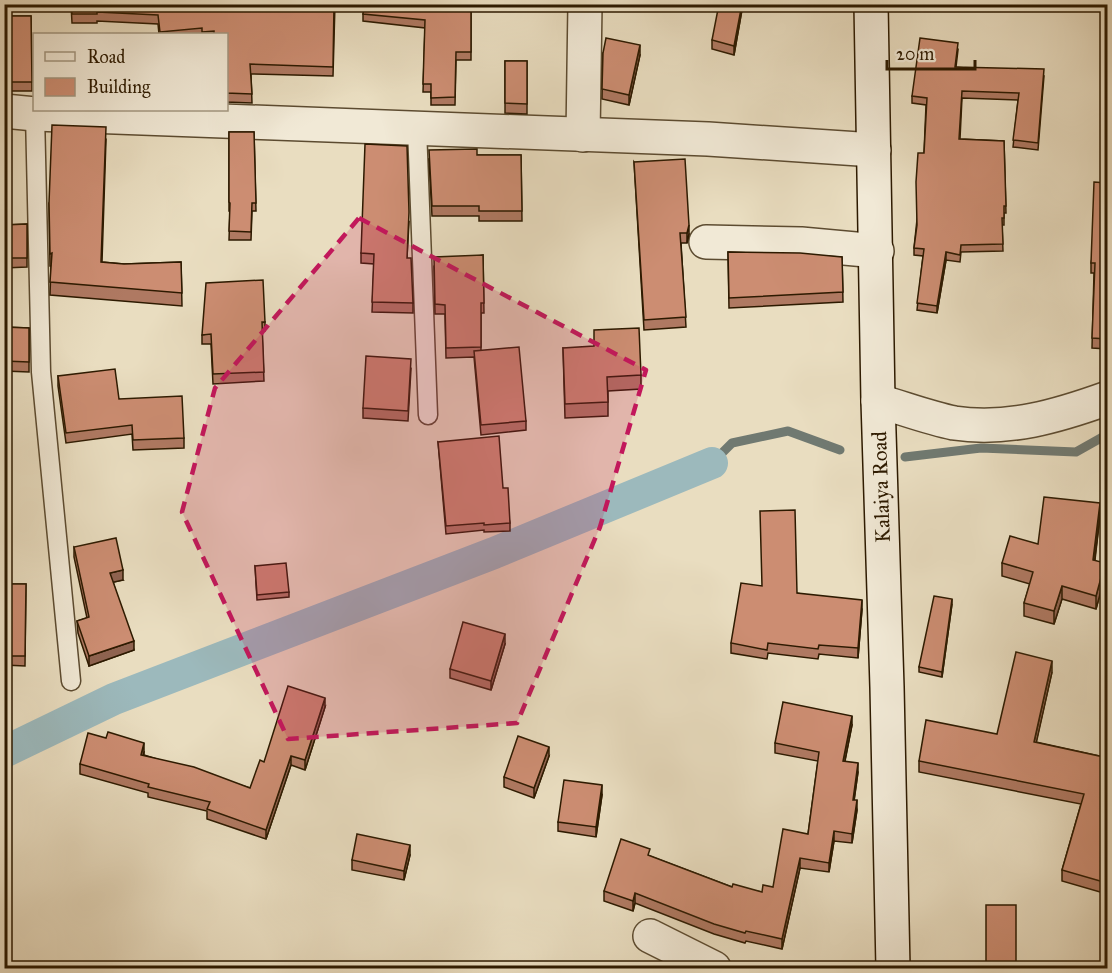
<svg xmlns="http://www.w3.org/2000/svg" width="1112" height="973" font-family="'IM FELL Great Primer',serif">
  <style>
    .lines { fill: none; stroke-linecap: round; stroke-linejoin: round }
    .stream { stroke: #707971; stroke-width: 9 }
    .canal { stroke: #9cb9bc; stroke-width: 32 }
    .service-casing { stroke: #5c4b30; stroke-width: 21 }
    .minor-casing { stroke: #5c4b30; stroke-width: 36 }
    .secondary-casing { stroke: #2d1a00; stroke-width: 36 }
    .service { stroke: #f1e9d6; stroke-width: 18 }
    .minor { stroke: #f1e9d6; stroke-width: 33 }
    .secondary { stroke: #f1e9d6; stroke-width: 33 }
    .wall { fill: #af7962; stroke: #2d1a00; stroke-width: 1.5 }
    .shaded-wall { fill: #8f6350; stroke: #2d1a00; stroke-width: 1.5 }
    .building { fill: #cc8d72; stroke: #2d1a00; stroke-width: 1.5 }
    .marked { fill: #c2185b; fill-opacity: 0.2; stroke: #c2185b; stroke-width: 4.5; stroke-dasharray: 12 8; stroke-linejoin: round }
    .labels { text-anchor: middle; stroke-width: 6; stroke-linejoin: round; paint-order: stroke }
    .street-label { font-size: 21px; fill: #2d1a00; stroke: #f1e9d6 }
  </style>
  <rect width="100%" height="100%" fill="#e9ddc0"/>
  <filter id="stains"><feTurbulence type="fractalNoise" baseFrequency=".00333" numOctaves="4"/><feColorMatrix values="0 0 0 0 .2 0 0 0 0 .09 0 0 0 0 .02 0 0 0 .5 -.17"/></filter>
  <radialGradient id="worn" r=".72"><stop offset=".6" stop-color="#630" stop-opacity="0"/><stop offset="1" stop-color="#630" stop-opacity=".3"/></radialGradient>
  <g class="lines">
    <g class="stream">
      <path d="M905,457L981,448L1076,452L1108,434"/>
      <path d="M712,463L732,443L788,431L840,450"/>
    </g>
    <path class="canal" d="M4,752L114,699L494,553L712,463"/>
    <defs>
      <g id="service">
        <path d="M35,114L41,372L71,681"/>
        <path d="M417,128L428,415"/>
      </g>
      <g id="minor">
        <path d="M4,111L35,114L708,139L874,150"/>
        <path d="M583,135L585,4"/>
        <path d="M706,242L801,244L877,251"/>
        <path d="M878,401C903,408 929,418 954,423C1008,431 1058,416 1108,398"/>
        <path d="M650,936L714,968"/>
      </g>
      <path id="secondary" d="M871,4L878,401L887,687L893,968"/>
    </defs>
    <use href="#service" class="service-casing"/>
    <use href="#minor" class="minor-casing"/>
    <use href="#secondary" class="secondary-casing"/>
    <use href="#service" class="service"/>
    <use href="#minor" class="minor"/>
    <use href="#secondary" class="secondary"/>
  </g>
  <g class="wall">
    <path d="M71,4H335L333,76L251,74L252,103L226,102V34H159L158,24L97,21V23H72Z"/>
    <path d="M471,4V60H456L455,105H431V92H423L425,28L363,21V14Z"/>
    <path d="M743,4L734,55L712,49V40Z"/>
    <path d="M4,16H31L32,91H4Z"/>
    <path d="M958,50L956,67L1044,76L1038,150L1013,147L1018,100L962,98L960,139L1004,141L1006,213H1004V225H1002L1003,251L961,252L960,262L946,260L937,313L917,310L923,256L914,255V248L924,153L926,105L912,103V96Z"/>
    <path d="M603,53L640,55L629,105L602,99Z"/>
    <path d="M505,61H527V114L505,113Z"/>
    <path d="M229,132H254L256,211H252L251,240H229L230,211H229Z"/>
    <path d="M106,140L102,262L124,264L181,262L182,306L50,295L51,266H50L49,203Z"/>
    <path d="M477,155H521L522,221H479V216H432L429,159Z"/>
    <path d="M634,162L689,234L687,243H681L686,327L644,330Z"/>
    <path d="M1107,183V349L1092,348L1094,273H1091V263Z"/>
    <path d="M409,222L407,258L413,303V313L372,312L374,264L361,263V253Z"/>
    <path d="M27,224V267L4,268V225Z"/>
    <path d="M728,252L842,257L843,302L729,308Z"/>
    <path d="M483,255L484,313H481V351L526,421V430L481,435L474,357L446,358L445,314H435L434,266Z"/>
    <path d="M265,322V331L262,332L264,381L213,384L211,344H202V335Z"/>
    <path d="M4,327L29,328V372L4,371Z"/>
    <path d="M563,348L641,375V389L608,391V416L565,418Z"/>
    <path d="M411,369L408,421L363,418V408Z"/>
    <path d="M58,376L119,399L184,438V448L133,450L132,434L66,443L58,386Z"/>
    <path d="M438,442L503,488L510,523V531L484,532V530L446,534Z"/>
    <path d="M1100,516L1095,560L1105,576L1096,609L1062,599L1054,624L1024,616V603L1030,584L1002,576V563L1038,544Z"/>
    <path d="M74,547L123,580L113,582L134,650L89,666L78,633L77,621L87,618L74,557Z"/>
    <path d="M255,566L289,592V597L257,600Z"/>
    <path d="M4,584H26L25,666L4,665Z"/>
    <path d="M797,593L862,609L858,658L819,654L818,659L768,653L767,659L731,653V643Z"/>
    <path d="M952,604L942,677L919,672V667Z"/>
    <path d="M505,644L491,690L450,678V669Z"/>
    <path d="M1052,672L1036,742L1104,757L1107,747V894L1062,881V870L1081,804L919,772V761L997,734Z"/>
    <path d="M325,707L305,770L291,765L266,839L207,819V811L148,797V793L80,774V764L144,752V755L250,788L264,762Z"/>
    <path d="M852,725L845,761L858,772L854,800L857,810L852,843L834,841L829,872L800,868L782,949L746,941L745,943L714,934L635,903L633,911L604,901V891L650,856L732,887L762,892L773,887L808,834L818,761L775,753V743Z"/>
    <path d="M549,756L534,798L504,787V777Z"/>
    <path d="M602,795L596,837L558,831V822Z"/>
    <path d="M410,855L404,880L352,870V860Z"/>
  </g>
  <g class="shaded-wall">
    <path d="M742,4H743L734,55V46Z"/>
    <path d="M640,45V55L629,105V95Z"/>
    <path d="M689,225V234L687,243V233Z"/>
    <path d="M946,252V260L937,313V306Z"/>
    <path d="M1100,503V516L1093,573V560Z"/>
    <path d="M1105,563V576L1096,609V596Z"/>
    <path d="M123,570V580L110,583V573Z"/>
    <path d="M1062,586V599L1054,624V611Z"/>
    <path d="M952,599V604L942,677V672Z"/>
    <path d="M862,600V609L858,658V648Z"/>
    <path d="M505,634V644L491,690V681Z"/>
    <path d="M134,641V650L89,666V656Z"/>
    <path d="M1052,661V672L1034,753V742Z"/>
    <path d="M325,698V707L305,770V760Z"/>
    <path d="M852,716V725L843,770V761Z"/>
    <path d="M144,743V752L141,764V755Z"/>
    <path d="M549,747V756L534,798V788Z"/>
    <path d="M291,756V765L266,839V830Z"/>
    <path d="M858,763V772L853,809V800Z"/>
    <path d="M602,785V795L596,837V827Z"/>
    <path d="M857,800V810L852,843V834Z"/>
    <path d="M834,831V841L829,872V863Z"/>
    <path d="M410,845V855L404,880V871Z"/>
    <path d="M800,858V868L782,949V939Z"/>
    <path d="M635,893V903L633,911V901Z"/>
  </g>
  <g class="building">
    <path d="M71,4H334L333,67L250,64L252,94L226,93V34H214V31L202,32V28L160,32L158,15L97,12V14H72Z"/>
    <path d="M364,4H471V52H456L455,97L431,98V84H423L425,20L363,14Z"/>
    <path d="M719,4H742L734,46L712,40Z"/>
    <path d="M4,16H31L32,82H4Z"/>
    <path d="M606,38L640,45L629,95L602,89L603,53Z"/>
    <path d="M920,38L958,43L955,67L1044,69L1038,143L1013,140L1019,93L962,91L959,139L1004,141L1006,206H1004V218H1002L1003,244L961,245L960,255L946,252L937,306L917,303L924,249L914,248L917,225L916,182L918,153H924L927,98L912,96Z"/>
    <path d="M505,61H527V104L505,103Z"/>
    <path d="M52,125L106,127L101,262L124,264L181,262L182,293L50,282L52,253L50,254L49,203Z"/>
    <path d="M229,132H254L256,203H252L251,232L229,231L230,203L229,202Z"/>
    <path d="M365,144L407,146L409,212L407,258H411L413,303L372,302L374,254L361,253Z"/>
    <path d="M477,149V155H521L522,211H479V206H432L429,150Z"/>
    <path d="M685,159L689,225L687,233H680L686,317L644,320L634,162Z"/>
    <path d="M1094,182L1107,183V339L1092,338L1095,263H1091Z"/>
    <path d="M27,224V258H4V225Z"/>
    <path d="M728,252L800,253L842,257L843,292L729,298Z"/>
    <path d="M483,255L484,303H481V347L446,348L445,305L435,304L434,257Z"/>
    <path d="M263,280L265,322H262L264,372L213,374L211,334L202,335L206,283Z"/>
    <path d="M4,327L29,328V362L4,361Z"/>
    <path d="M639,328L641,375L607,377L608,402L565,404L563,348L594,346V330Z"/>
    <path d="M519,347L526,421L481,425L474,351Z"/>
    <path d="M366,356L411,359L408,411L363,408Z"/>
    <path d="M115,369L119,399L182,396L184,438L133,440L132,425L66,433L58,376Z"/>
    <path d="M499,436L503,488H508L510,523L484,525V523L446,526L438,442Z"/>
    <path d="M1044,497L1100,503L1093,560L1105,563L1096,596L1062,586L1054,611L1024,603L1033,572L1002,563L1010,536L1038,544Z"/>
    <path d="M795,510L797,593L862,600L858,648L819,645L818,649L768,643L767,650L731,643L741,583L762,586L760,511Z"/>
    <path d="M116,538L123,570L110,573L134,641L89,656L78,624L77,621L89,617L74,547Z"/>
    <path d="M286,563L289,592L257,595L255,566Z"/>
    <path d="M4,584H26L25,656H4Z"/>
    <path d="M934,596L952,599L942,672L919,667Z"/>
    <path d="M463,622L505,634L491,681L450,669Z"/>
    <path d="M1016,652L1052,661L1034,742L1104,757L1107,747V883L1062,870L1084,794L919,761L926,720L997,734Z"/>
    <path d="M288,686L325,698L305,760L291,756L266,830L207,809L210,802L148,787L149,784L80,764L88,733L106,738L108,732L144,743L141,755L194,767L250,788L260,760L264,762Z"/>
    <path d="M783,702L852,716L843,761L858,763L853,800H857L852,834L834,831L829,863L800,858L782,939L746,931L745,933L714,924L635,893L633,901L604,891L621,839L650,849L648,855L732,887L733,884L762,892L763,885L773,887L783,829L808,834L819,752L775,743Z"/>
    <path d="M518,736L549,747L534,788L504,777Z"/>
    <path d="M564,780L602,785L596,827L558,822Z"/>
    <path d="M357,834L410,845L404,871L352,860Z"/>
    <rect x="986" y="905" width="30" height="64"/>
  </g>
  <path class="marked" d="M359,218L646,370L600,527L517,723L288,739L182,512L215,388Z"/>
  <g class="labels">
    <g class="street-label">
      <text transform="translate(881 487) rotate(-92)" y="7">Kalaiya Road</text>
    </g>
  </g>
  <rect width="1112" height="973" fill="none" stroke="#e9ddc0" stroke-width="24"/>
  <rect x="6" y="6" width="1100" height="961" fill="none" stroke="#2d1a00" stroke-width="3"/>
  <rect x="12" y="12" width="1088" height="949" fill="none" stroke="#2d1a00" stroke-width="1.5"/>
  <rect x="33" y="33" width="195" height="78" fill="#f1e9d6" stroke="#a39680" stroke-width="1.5"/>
  <rect x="45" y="52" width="30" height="9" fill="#f1e9d6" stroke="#a39680" stroke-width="1.5"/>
  <text x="87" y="63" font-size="18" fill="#2d1a00">Road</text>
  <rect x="45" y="78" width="30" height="18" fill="#cc8d72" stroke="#a39680" stroke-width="1.5"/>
  <text x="87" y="93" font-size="18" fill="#2d1a00">Building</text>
  <path d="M887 60v9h88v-9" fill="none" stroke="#2d1a00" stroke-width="3"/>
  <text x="896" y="60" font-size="18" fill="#2d1a00" stroke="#f1e9d6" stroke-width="4.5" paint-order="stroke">20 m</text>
  <rect width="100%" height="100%" filter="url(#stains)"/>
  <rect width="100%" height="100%" fill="url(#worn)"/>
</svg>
